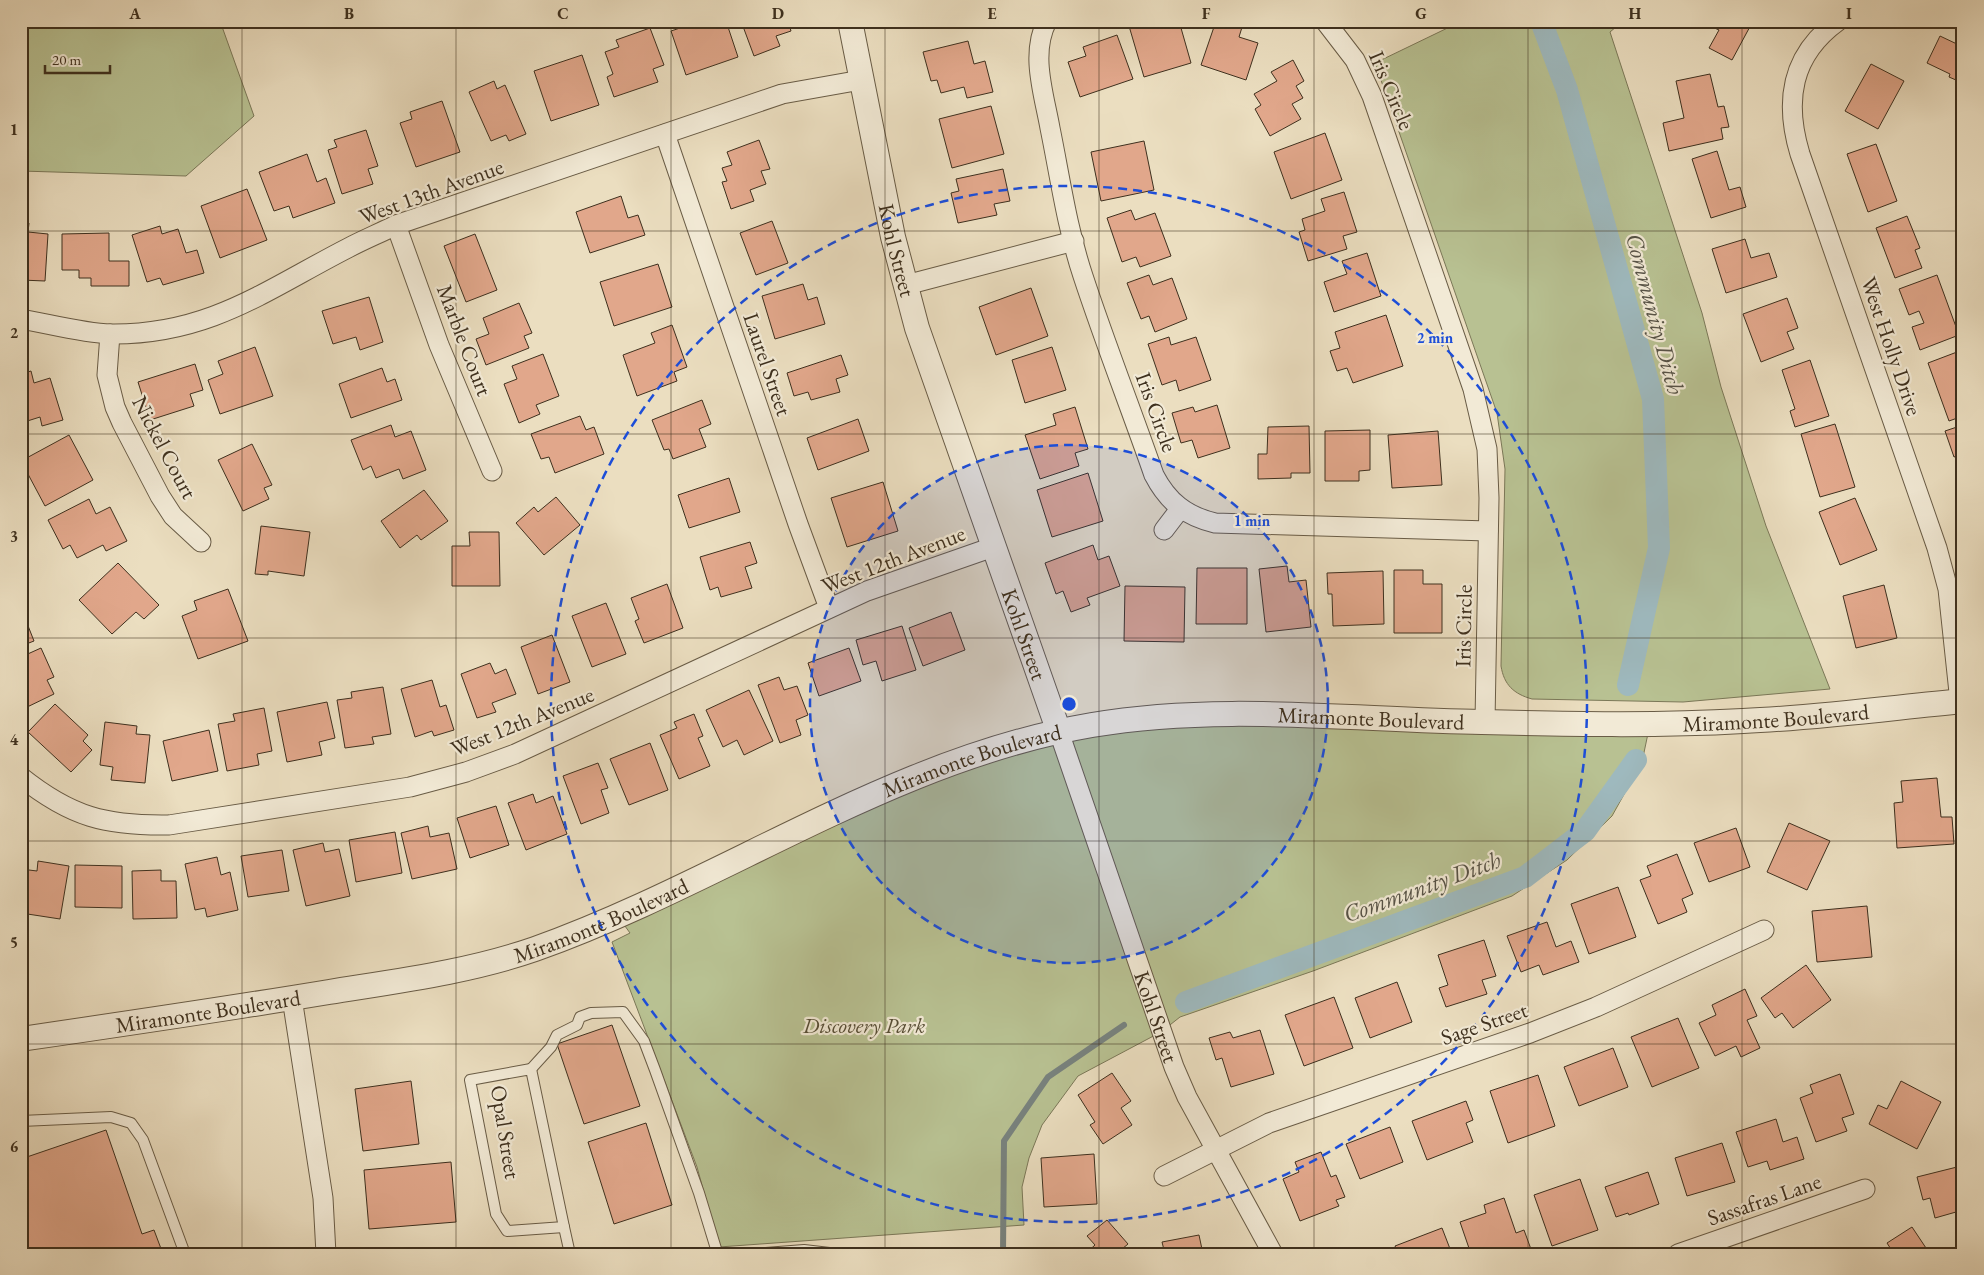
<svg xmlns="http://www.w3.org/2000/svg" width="1984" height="1275" font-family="'EB Garamond',serif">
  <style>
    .green { fill: #b8c192; stroke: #7b7858 }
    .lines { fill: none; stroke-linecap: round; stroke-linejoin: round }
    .stream { stroke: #78827e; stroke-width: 6 }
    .canal { stroke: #9eb9be; stroke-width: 22 }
    .building { fill: #e1a78b; stroke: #3e301e }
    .service-casing { stroke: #695c46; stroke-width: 12 }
    .minor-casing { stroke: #695c46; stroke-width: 21 }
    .tertiary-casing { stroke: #695c46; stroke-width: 26 }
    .service { stroke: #f2ead6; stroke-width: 10 }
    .minor { stroke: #f2ead6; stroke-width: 19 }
    .tertiary { stroke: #f2ead6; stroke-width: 24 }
    .grid { fill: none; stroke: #3e301e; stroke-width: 1; stroke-opacity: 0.55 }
    .ring { fill: none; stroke: #1d4ed8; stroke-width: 2.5; stroke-dasharray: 9 6 }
    .labels { text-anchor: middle; stroke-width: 4.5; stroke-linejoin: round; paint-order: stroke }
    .street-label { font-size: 22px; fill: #3e301e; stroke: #f2ead6 }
    .park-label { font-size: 22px; font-style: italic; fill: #564d35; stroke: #f2ead6 }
    .water-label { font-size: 24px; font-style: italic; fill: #565246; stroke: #f2ead6 }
    .centre { fill: #1d4ed8; stroke: #f2ead6; stroke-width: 2.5 }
    .ring-label { font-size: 15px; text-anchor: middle; font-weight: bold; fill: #1d4ed8; stroke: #f2ead6; stroke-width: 4.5; stroke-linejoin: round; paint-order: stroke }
    .neatline { fill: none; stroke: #3e301e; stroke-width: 2 }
    .grid-label { font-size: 16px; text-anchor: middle; font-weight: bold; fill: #3e301e }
  </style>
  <rect width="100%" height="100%" fill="#ebdec0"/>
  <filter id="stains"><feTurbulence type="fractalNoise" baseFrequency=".004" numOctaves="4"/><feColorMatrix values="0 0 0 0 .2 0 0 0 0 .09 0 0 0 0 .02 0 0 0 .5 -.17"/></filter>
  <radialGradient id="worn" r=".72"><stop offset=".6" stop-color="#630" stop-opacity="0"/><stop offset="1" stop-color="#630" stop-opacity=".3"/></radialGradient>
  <g class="green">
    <path d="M21,21H220L254,116L186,176L21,171Z"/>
    <path d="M1462,21H1623L1610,32L1702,313L1721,387L1766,526L1830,689L1683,702L1532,699C1514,694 1504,685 1501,666L1505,469L1497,413L1375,63Z"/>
    <path d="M1650,724L1642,762L1612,816L1567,860L1512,896L1313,971L1180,1017L1161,1032L1078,1076L1042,1125L1029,1158L1022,1187L1024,1225L719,1247L697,1167L612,942L630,933L617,915L838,811L1093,725Z"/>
  </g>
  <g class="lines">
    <path class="stream" d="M1003,1254L1004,1141L1048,1077L1124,1025"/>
    <g class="canal">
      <path d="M1541,21L1567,90L1653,399L1659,548L1628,685"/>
      <path d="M1186,1002L1525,877L1585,831L1636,760"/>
    </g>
  </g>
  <g class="building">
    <path d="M684,21H726L738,57L686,75L671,31L686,26Z"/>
    <path d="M741,21H788L791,31L776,36L780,46L754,56Z"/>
    <path d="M895,21H930L929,27Z"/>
    <path d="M1143,21H1179L1191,63L1144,77L1129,26Z"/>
    <path d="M1216,21H1233L1243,24L1239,37L1258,43L1246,80L1201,65Z"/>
    <path d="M1710,21H1753L1732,60L1709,48L1719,30L1708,25Z"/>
    <path d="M650,28L664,65L653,69L658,82L614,97L607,77L613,74L605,52L619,47L616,40Z"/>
    <path d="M1117,35L1133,79L1080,97L1068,62L1086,56L1083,47Z"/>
    <path d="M1940,36L1959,45L1963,38V83L1949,77L1950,74L1927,63Z"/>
    <path d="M968,41L974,64L985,61L993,92L967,98L964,87L941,93L937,80L931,81L923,52Z"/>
    <path d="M582,55L599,105L551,121L534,71Z"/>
    <path d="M1293,60L1304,81L1296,86L1303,98L1292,104L1301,119L1270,136L1255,109L1261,105L1254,94L1277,81L1271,72Z"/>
    <path d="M1871,64L1904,81L1878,129L1845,111Z"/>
    <path d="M1710,74L1718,107L1724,106L1729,127L1721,128L1723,139L1669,151L1663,123L1684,118L1676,81Z"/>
    <path d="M494,81L497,89L505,85L526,134L509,141L506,135L491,141L469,92Z"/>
    <path d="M442,101L460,152L416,167L400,123L412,119L410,112Z"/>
    <path d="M991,106L1004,154L952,168L939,119Z"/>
    <path d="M366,130L378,166L368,169L373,184L342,194L328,150L337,147L334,140Z"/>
    <path d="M1325,133L1342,180L1291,199L1274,152Z"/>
    <path d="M759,140L770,169L761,171L766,184L750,190L754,201L731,209L722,182L727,181L722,168L732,165L727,152Z"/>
    <path d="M1144,141L1154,190L1101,201L1091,152Z"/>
    <path d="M1876,144L1897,201L1868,212L1847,154Z"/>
    <path d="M1717,151L1729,190L1740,187L1746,207L1711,218L1692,159Z"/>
    <path d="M307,154L317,182L326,178L335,203L293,218L289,206L274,211L259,172Z"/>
    <path d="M1003,169L1010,201L994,204L997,215L958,223L951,193L959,191L956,179Z"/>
    <path d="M247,189L267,240L220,258L201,206Z"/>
    <path d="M1344,192L1357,232L1343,236L1347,249L1308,261L1299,232L1305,230L1302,219L1325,211L1321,199Z"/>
    <path d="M621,196L628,218L638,215L645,235L590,253L576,212Z"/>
    <path d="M1131,210L1135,220L1155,213L1171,256L1140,267L1136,257L1122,262L1107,218Z"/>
    <path d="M1907,216L1920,248L1915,250L1922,268L1895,278L1876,228Z"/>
    <path d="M772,221L788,263L756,275L740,233Z"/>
    <path d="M21,222L29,223L28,232L48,234L45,281L21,280Z"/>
    <path d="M160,226L162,234L178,229L186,253L197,250L204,273L163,285L160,278L147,282L132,235Z"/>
    <path d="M109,233V261H129V286H91V278H79V270H62V234Z"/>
    <path d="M475,234L497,290L466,302L444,246Z"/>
    <path d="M1745,239L1751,258L1769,253L1777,277L1726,293L1712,249Z"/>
    <path d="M1367,253L1381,296L1334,312L1324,282L1347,274L1342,261Z"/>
    <path d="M658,264L672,307L614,326L600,282Z"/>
    <path d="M1149,275L1153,285L1172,278L1187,319L1155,332L1149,316L1141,319L1127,283Z"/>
    <path d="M1937,275L1959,335L1920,350L1912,327L1924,323L1919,311L1909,315L1899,289Z"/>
    <path d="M803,284L808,300L817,297L825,324L775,339L762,296Z"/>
    <path d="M1031,288L1048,336L996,355L979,307Z"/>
    <path d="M369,297L383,342L360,350L356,337L333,344L322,311Z"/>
    <path d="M1787,298L1798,328L1787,332L1794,349L1761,362L1743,314Z"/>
    <path d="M519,303L532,333L524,336L529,348L486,365L476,339L489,334L483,318Z"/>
    <path d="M1386,315L1403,366L1353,383L1347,368L1337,371L1330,351L1340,348L1335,332Z"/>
    <path d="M672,325L687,367L674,372L677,381L637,396L623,355L655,343L651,333Z"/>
    <path d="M1169,337L1171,345L1196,337L1211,380L1179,391L1176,380L1162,385L1148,344Z"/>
    <path d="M255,347L273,396L220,414L208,380L223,374L218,361Z"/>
    <path d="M1052,347L1066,390L1025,403L1012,360Z"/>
    <path d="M1957,352L1963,367V416L1949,421L1928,363Z"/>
    <path d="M543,354L559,396L536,405L540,414L519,423L504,384L517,379L512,366Z"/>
    <path d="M841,355L848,375L836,379L840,392L811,400L808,392L794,396L787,373Z"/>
    <path d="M1810,360L1829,416L1795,427L1790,411L1795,409L1782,370Z"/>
    <path d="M195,364L203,390L190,394L194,406L150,420L138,382Z"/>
    <path d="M382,368L387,382L395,379L402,400L351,418L339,384Z"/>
    <path d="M31,371L34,383L50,378L63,420L42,426L40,417L21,423V374Z"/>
    <path d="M702,400L711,424L699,429L706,447L673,459L669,449L664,450L652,420Z"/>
    <path d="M1217,405L1230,448L1198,458L1192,440L1181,443L1172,413L1193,407L1195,412Z"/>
    <path d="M1075,407L1088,449L1075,453L1079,466L1040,479L1025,435L1056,425L1053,414Z"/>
    <path d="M580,416L586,430L594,427L604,454L555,473L549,457L541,459L531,434Z"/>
    <path d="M858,419L869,451L818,470L807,438Z"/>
    <path d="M1835,424L1855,487L1820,497L1801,434Z"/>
    <path d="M391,425L395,437L411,431L426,470L403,479L399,469L376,478L371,466L363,470L351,440Z"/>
    <path d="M1963,425V454L1954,457L1945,431Z"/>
    <path d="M1309,426L1310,473H1291V478L1258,479V454H1267L1268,427Z"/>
    <path d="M1370,430V470L1359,471V481H1325V431Z"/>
    <path d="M1438,431L1442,485L1392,488L1388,435Z"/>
    <path d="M69,435L93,480L45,506L21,461Z"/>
    <path d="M252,444L272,485L264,488L269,499L243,511L218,460Z"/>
    <path d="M1088,473L1103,521L1052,537L1037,490Z"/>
    <path d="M729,478L740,512L689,528L678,495Z"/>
    <path d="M883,482L898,531L847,547L831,498Z"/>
    <path d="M424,490L448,521L421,540L417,535L400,548L381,521Z"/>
    <path d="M556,497L580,525L544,555L516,523L534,507L538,512Z"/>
    <path d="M1855,498L1877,550L1840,565L1819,512Z"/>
    <path d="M89,499L96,514L110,507L127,541L106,551L103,545L77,558L70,545L63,549L48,520Z"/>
    <path d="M261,526L310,532L304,576L268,571V575L255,574Z"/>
    <path d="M469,532H499L500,586H452V546H470Z"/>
    <path d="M750,542L757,563L745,567L752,588L721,597L718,587L710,590L700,557Z"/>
    <path d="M1093,545L1098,560L1109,556L1120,586L1087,598L1090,605L1071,612L1063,591L1056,594L1045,563Z"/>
    <path d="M118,563L159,605L144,619L136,612L112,634L79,600Z"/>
    <path d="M1287,566L1289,582L1306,580L1311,627L1266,632L1259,569Z"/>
    <path d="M1197,568H1247V624H1196Z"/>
    <path d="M1394,570H1423V584H1442V633H1394Z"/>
    <path d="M1383,571L1384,624L1333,626L1332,594H1328L1327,573Z"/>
    <path d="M667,584L683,628L644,643L635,621L639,619L631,598Z"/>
    <path d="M1884,585L1897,638L1856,648L1843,596Z"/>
    <path d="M1125,586L1185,587L1184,642L1124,641Z"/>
    <path d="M228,589L248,641L198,659L182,616L197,610L194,601Z"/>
    <path d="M606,603L626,654L592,667L572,616Z"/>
    <path d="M21,608L34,641L21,646Z"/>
    <path d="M951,612L965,650L923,666L909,628Z"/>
    <path d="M902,626L916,670L882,681L876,661L863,665L856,640Z"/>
    <path d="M552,635L570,682L538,694L521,647Z"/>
    <path d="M41,648L54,677L47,680L54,694L21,710V657Z"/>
    <path d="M849,648L861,681L819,696L808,663Z"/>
    <path d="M490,663L495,674L506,669L516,694L492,703L496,712L477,718L461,674Z"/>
    <path d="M779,677L784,690L797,686L808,715L796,720L801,735L780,743L758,685Z"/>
    <path d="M432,680L440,707L446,705L454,730L434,736L432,731L415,737L401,689Z"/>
    <path d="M383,687L391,734L372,737L374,744L345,748L337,700L352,698L351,692Z"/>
    <path d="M749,690L773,741L744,755L737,740L723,747L706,710Z"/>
    <path d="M327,702L335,738L319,742L322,755L287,762L277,712Z"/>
    <path d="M55,704L88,735L83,741L92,750L71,772L28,732Z"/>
    <path d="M264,708L272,751L257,754L259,765L227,771L218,724L235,721L233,714Z"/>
    <path d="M694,714L703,736L698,738L710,766L679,779L660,735L677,728L674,722Z"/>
    <path d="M105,722L137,726L136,734L150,735L145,783L111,780L113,767L100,765Z"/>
    <path d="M209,730L218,771L172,781L163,741Z"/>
    <path d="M650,743L668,790L629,805L610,759Z"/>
    <path d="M598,763L608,788L601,790L609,813L581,824L563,776Z"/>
    <path d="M1937,778L1941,817H1952L1954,844L1897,848L1894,803L1903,802L1901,781Z"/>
    <path d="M533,794L536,803L553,796L567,834L526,850L508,803Z"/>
    <path d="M496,806L509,845L470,858L457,818Z"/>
    <path d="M1789,823L1830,841L1807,890L1767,872Z"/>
    <path d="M428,826L430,837L449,833L457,869L412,879L401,833Z"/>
    <path d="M1736,828L1750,867L1709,882L1694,843Z"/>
    <path d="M395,832L402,873L356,882L349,840Z"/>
    <path d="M323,843L325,852L339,849L350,896L306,906L293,850Z"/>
    <path d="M282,850L289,891L248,897L241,856Z"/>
    <path d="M1677,854L1693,894L1682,899L1687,912L1658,924L1640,880L1651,876L1647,866Z"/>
    <path d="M217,857L221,875L230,872L238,910L207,917L205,908L195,910L185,864Z"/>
    <path d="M38,861L69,866L60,919L21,913V869L37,871Z"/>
    <path d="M75,865L122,866V908L75,907Z"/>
    <path d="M161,870V881H176L177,918L133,919L132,871Z"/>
    <path d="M1618,887L1636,937L1589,954L1571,904Z"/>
    <path d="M1867,906L1872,957L1817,962L1812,911Z"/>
    <path d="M1547,922L1556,947L1571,941L1579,962L1543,975L1539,965L1521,972L1507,936Z"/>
    <path d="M1484,940L1496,976L1482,980L1487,994L1446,1007L1439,988L1448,985L1438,955Z"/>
    <path d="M1806,965L1831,1000L1793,1028L1782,1013L1775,1018L1761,998Z"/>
    <path d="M1397,982L1412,1022L1370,1038L1355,998Z"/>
    <path d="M1745,989L1757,1016L1747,1020L1760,1048L1741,1057L1736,1046L1715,1056L1699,1023L1716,1015L1712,1005Z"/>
    <path d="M1334,997L1353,1048L1304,1066L1285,1015Z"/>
    <path d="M1678,1018L1699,1068L1652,1087L1631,1037Z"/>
    <path d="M612,1025L640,1106L584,1124L557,1044Z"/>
    <path d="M1260,1030L1274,1074L1231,1087L1222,1058L1216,1060L1209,1038L1230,1032L1233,1038Z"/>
    <path d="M1613,1048L1628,1087L1579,1106L1564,1067Z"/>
    <path d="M1112,1073L1131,1101L1121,1108L1132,1125L1103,1144L1090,1125L1095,1122L1078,1095Z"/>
    <path d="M1840,1074L1854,1114L1842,1118L1847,1131L1816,1142L1800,1098L1813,1093L1810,1085Z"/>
    <path d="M1538,1075L1555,1126L1508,1143L1490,1091Z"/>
    <path d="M411,1081L419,1144L363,1151L355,1089Z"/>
    <path d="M1901,1081L1941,1102L1917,1149L1869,1124L1878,1105L1887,1109Z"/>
    <path d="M1466,1101L1473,1120L1466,1123L1473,1142L1427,1160L1412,1121Z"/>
    <path d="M1776,1119L1783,1142L1797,1137L1804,1159L1770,1170L1767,1161L1748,1167L1736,1132Z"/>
    <path d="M646,1123L672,1205L614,1224L588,1142Z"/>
    <path d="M1390,1127L1403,1162L1360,1179L1346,1144Z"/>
    <path d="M106,1130L142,1234L154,1230L163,1254H21V1159Z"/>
    <path d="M1722,1143L1735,1182L1687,1196L1675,1158Z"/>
    <path d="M1321,1152L1331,1177L1336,1175L1345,1197L1336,1200L1339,1206L1300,1221L1283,1179L1299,1172L1295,1162Z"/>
    <path d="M1094,1154L1097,1204L1044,1207L1041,1158Z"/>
    <path d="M451,1162L456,1222L369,1229L364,1170Z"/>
    <path d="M1957,1167L1963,1189V1210L1935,1218L1930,1198L1923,1200L1917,1177Z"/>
    <path d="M1648,1172L1659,1204L1629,1215L1628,1213L1616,1217L1605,1187Z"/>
    <path d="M1580,1179L1598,1230L1552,1246L1534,1195Z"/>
    <path d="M1504,1198L1516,1233L1524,1230L1532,1252L1526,1254H1471L1460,1222L1486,1213L1484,1205Z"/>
    <path d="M1107,1220L1128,1244L1122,1249L1126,1254H1085L1095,1245L1087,1236Z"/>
    <path d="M1912,1227L1930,1254H1894L1887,1243Z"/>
    <path d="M1442,1228L1452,1254H1398L1395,1246Z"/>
    <path d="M1199,1235L1203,1254H1165L1162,1242Z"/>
  </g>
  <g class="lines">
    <defs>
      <g id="service">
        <path d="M531,1069L564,1227L507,1231L496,1214L470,1080Z"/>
        <path d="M531,1069L551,1047L557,1035L577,1025L580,1017L591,1013L623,1012L644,1041L655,1070L699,1193L717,1252L719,1254"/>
        <path d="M21,1121L111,1117L131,1123L143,1140L185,1254"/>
        <path d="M564,1227L570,1254"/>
        <path d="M753,1254L804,1250L838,1254"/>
      </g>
      <g id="minor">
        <path d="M1047,21C1030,54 1044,94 1050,128C1060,177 1067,228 1083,276C1105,343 1131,409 1154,475C1168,502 1186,516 1215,523L1488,531"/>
        <path d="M1325,21L1355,60L1372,96L1473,389L1487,449L1489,498L1485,722"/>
        <path d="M1838,21C1791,55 1784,101 1800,154L1937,548L1948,589L1960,702"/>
        <path d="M665,134L798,524L829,608"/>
        <path d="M396,225L439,345L492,471"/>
        <path d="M906,285L1074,241"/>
        <path d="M21,319C50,324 82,333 111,334C209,335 266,290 348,248C363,240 380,233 396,225L782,94L861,80"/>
        <path d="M110,334L107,375L115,407L122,423L160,496L173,516L201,542"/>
        <path d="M1164,530L1180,509"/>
        <path id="s1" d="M1059,732L1174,1067L1187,1097L1273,1254"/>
        <path d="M21,777C71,817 106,826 169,825L410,787L466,772L515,754L867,591L993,547"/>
        <path d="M292,998L323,1198L326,1254"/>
        <path d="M1164,1176L1269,1123L1530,1033L1596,1007L1764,930"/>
        <path d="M1678,1254L1865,1189"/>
      </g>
      <g id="tertiary">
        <path id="s2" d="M850,21L893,237L917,328L1059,732"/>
        <path id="s3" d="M21,1039C124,1024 226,1009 329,992C397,981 469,972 535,949C723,882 892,759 1092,725C1221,703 1352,720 1482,722C1569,724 1656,726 1743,721C1816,718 1890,708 1963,701"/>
      </g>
    </defs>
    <use href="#service" class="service-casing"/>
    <use href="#minor" class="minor-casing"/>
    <use href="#tertiary" class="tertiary-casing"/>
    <use href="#service" class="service"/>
    <use href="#minor" class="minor"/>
    <use href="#tertiary" class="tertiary"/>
  </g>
  <path class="grid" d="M242,21V1254M456,21V1254M671,21V1254M885,21V1254M1099,21V1254M1314,21V1254M1528,21V1254M1742,21V1254M21,231H1963M21,434H1963M21,638H1963M21,841H1963M21,1044H1963"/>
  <circle cx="1069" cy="704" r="259" fill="#1d4ed8" fill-opacity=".12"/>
  <g class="ring">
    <circle cx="1069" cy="704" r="259"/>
    <circle cx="1069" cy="704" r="518"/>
  </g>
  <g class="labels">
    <g class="street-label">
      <text transform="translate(1392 90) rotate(67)" y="8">Iris Circle</text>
      <text transform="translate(431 191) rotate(-20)" y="8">West 13th Avenue</text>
      <text dy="8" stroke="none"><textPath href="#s2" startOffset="234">Kohl Street</textPath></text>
      <text transform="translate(465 340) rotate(69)" y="8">Marble Court</text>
      <text transform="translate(1892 346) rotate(71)" y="8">West Holly Drive</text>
      <text transform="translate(768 364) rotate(71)" y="8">Laurel Street</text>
      <text transform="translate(1157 412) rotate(70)" y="8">Iris Circle</text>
      <text transform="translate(165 447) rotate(62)" y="8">Nickel Court</text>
      <text transform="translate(893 559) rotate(-21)" y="8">West 12th Avenue</text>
      <text transform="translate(1463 626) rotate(-89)" y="8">Iris Circle</text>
      <text dy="8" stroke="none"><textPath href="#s2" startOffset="639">Kohl Street</textPath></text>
      <text dy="8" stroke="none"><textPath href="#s3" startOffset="1809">Miramonte Boulevard</textPath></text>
      <text dy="8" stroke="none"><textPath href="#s3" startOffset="1404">Miramonte Boulevard</textPath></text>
      <text transform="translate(522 721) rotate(-22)" y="8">West 12th Avenue</text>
      <text dy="8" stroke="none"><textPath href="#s3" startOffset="999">Miramonte Boulevard</textPath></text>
      <text dy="8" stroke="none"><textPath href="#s3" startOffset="594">Miramonte Boulevard</textPath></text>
      <text dy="8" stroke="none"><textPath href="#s3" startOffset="189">Miramonte Boulevard</textPath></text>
      <text dy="8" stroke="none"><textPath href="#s1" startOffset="301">Kohl Street</textPath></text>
      <text transform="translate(1484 1023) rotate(-19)" y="8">Sage Street</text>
      <text transform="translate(506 1132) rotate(81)" y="8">Opal Street</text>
      <text transform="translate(1764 1199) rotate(-19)" y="8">Sassafras Lane</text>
    </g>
    <g class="park-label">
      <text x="864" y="1033">Discovery Park</text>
    </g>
    <g class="water-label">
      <text transform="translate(1655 314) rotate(75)" y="8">Community Ditch</text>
      <text transform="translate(1422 887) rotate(-20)" y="8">Community Ditch</text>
    </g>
  </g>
  <circle cx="1069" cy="704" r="8" class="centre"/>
  <g class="ring-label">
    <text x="1435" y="343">2 min</text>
    <text x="1252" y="526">1 min</text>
  </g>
  <rect width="1984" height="1275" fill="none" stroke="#ebdec0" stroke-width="55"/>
  <path d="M45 65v8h65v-8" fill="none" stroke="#3e301e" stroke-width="2.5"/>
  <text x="52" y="65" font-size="15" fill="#3e301e" stroke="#f2ead6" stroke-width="4" paint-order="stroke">20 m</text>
  <rect x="28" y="28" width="1928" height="1220" class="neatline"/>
  <g class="grid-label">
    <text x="135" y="19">A</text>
    <text x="349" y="19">B</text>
    <text x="563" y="19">C</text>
    <text x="778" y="19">D</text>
    <text x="992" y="19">E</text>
    <text x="1206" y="19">F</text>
    <text x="1421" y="19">G</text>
    <text x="1635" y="19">H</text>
    <text x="1849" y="19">I</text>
    <text x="14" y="135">1</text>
    <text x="14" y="338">2</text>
    <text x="14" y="542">3</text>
    <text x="14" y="745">4</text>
    <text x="14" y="948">5</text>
    <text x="14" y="1152">6</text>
  </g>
  <rect width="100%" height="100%" filter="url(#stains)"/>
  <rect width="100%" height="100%" fill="url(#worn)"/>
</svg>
